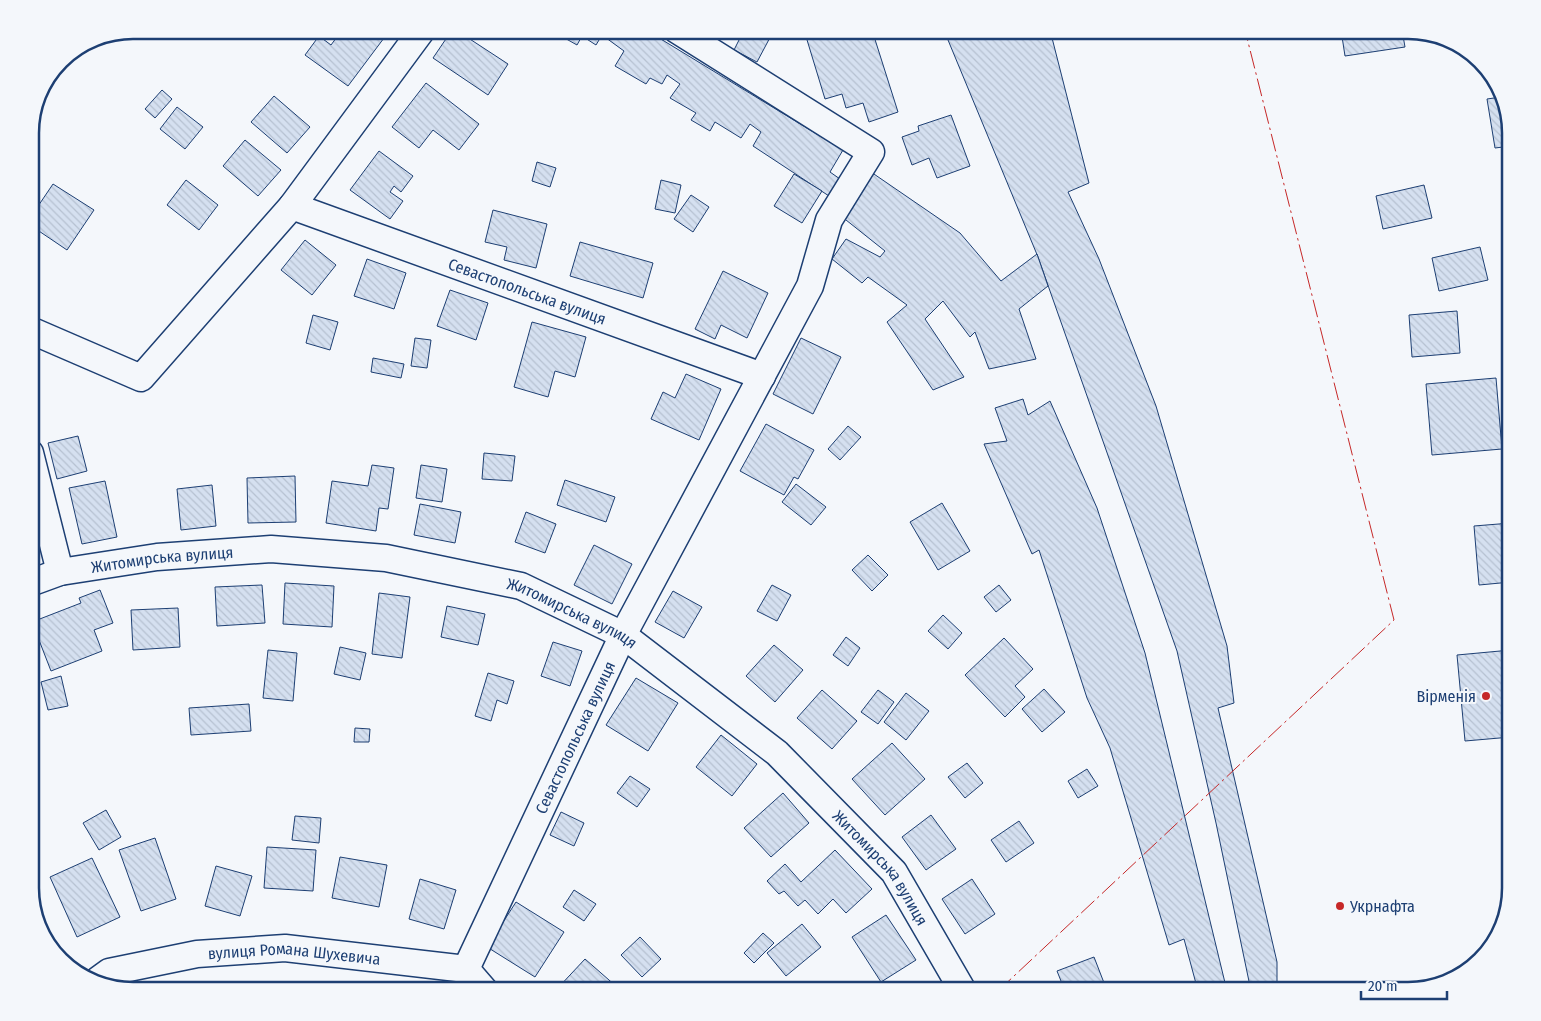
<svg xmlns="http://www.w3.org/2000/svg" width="1541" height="1021" font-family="'Fira Sans Condensed',sans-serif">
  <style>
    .building { fill: url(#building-back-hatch); stroke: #1d3f73 }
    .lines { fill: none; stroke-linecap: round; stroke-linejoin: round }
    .minor-casing { stroke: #1d3f73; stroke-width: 29 }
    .minor { stroke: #f4f7fb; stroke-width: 26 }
    .power { stroke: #c62828; stroke-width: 1; stroke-dasharray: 18 4 2.5 4; stroke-linecap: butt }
    .poi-dot { fill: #c62828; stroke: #f4f7fb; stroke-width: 2 }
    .labels { text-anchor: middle; stroke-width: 4; stroke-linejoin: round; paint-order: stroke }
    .street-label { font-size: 16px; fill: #1d3f73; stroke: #f4f7fb }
    .poi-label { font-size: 16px; fill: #1d3f73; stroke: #f4f7fb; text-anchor: end }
    .rim { fill: none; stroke: #1d3f73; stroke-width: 2.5 }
  </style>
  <defs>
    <pattern id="building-back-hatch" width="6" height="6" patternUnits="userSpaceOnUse" patternTransform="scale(1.25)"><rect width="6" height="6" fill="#d5e0f0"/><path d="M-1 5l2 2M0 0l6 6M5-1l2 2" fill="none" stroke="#b6c1d1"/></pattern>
  </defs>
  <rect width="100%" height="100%" fill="#f4f7fb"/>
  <g class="building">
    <path d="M342,30H373L384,38L348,86L305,55L319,36L331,45Z"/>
    <path d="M452,30H456L508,64L488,95L433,58Z"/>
    <path d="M564,30H646L843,150L830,172L840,179L829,196L753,146L761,132L750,124L741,138L715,122L710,131L691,120L696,113L670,98L680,84L667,75L662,84L650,78L646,84L615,66L624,51L602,35L596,45L582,36L577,45L561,36Z"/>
    <path d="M744,30H774L757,62L734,50Z"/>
    <path d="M804,30H872L898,112L869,122L863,103L846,108L842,94L825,99Z"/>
    <path d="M945,30H1050L1089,183L1068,192L1099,259L1156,406L1227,646L1234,703L1218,708L1277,962V991H1251L1216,823L1177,651L1038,257L948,40Z"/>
    <path d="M1341,30H1402L1405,47L1345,56Z"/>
    <path d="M426,83L479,124L459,150L433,130L419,148L392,127Z"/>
    <path d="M162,90L172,99L155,118L145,109Z"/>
    <path d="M274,96L310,127L287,153L251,122Z"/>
    <path d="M1501,97L1511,133V146L1495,148L1487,99Z"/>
    <path d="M177,107L203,127L185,149L160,129Z"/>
    <path d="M951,115L970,166L937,178L929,158L912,165L902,137L919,131L918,126Z"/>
    <path d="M245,140L281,170L258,196L223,166Z"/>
    <path d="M379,151L413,176L401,192L394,186L390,192L403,201L390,219L350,190Z"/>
    <path d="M537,162L556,168L550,187L532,181Z"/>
    <path d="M871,172L960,233L1001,281L1037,254L1048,286L1019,309L1036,359L989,369L975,332L970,337L943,301L925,319L964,377L933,390L887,322L907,305L868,277L862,283L832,259L846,239L880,257L885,251L841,216Z"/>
    <path d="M794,174L822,191L802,223L774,206Z"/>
    <path d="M186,180L218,205L199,230L167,205Z"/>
    <path d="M661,180L681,185L675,213L655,209Z"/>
    <path d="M53,184L94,210L67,250L30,225V218Z"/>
    <path d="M1424,185L1432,218L1383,229L1376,196Z"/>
    <path d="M691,195L709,207L693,232L674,219Z"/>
    <path d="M493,210L547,224L536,268L504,260L507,247L485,242Z"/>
    <path d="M305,240L336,265L312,295L281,270Z"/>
    <path d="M580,242L653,263L643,298L570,276Z"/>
    <path d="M1480,247L1488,280L1439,291L1432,258Z"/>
    <path d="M367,259L406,273L394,309L354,296Z"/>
    <path d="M723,271L768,293L747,338L721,325L715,339L695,329Z"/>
    <path d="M450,290L488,303L476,340L437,326Z"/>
    <path d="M1457,311L1460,353L1412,357L1409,315Z"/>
    <path d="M313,315L338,322L330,350L306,343Z"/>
    <path d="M532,322L586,337L575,377L555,371L548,397L514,387Z"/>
    <path d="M415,338L431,340L427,368L411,366Z"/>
    <path d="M801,338L841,357L813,414L773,394Z"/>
    <path d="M373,358L404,364L401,378L371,372Z"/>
    <path d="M686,374L721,389L699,440L651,419L663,392L675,398Z"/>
    <path d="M1496,378L1502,449L1432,455L1426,384Z"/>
    <path d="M1023,399L1028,415L1050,401L1097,508L1145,653L1227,991H1198L1184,939L1169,945L1110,748L1087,698L1039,550L1032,554L984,444L1007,441L995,408Z"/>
    <path d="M766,424L814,450L798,479L794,477L784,495L740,471Z"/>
    <path d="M848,426L861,437L840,460L828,449Z"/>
    <path d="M78,436L87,471L57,479L48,443Z"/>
    <path d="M484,453L515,456L512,481L482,479Z"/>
    <path d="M372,465L394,468L388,509L379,508L376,531L326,523L332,481L368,486Z"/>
    <path d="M421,465L447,469L442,502L416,498Z"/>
    <path d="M295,476L296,522L248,523L247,478Z"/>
    <path d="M565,480L615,497L606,522L557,505Z"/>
    <path d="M105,481L117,537L82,544L69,488Z"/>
    <path d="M796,484L826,507L811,525L782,502Z"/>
    <path d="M212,485L216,526L181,530L177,489Z"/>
    <path d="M942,503L970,551L938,570L910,522Z"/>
    <path d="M420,504L461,512L455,543L414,535Z"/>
    <path d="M526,512L556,524L545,553L515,542Z"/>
    <path d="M1511,523V582L1479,585L1474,526Z"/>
    <path d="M594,545L632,564L612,604L574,585Z"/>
    <path d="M868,555L888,575L872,591L852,570Z"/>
    <path d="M285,583L334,586L332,627L283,624Z"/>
    <path d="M262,585L265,623L217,626L215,587Z"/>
    <path d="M772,585L791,595L777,621L757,611Z"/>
    <path d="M999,585L1011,600L996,612L984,597Z"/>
    <path d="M100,590L113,623L94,630L102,651L51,671L32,622L81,603L79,598Z"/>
    <path d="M673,591L702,607L684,638L655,622Z"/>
    <path d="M379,593L410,597L402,658L372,654Z"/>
    <path d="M447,606L485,614L478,645L441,637Z"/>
    <path d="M178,608L180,647L133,650L131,610Z"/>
    <path d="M943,615L962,633L948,649L928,631Z"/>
    <path d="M846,637L860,648L848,666L833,655Z"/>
    <path d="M1004,638L1033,669L1015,686L1025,697L1005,717L965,675Z"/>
    <path d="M553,642L582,651L570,686L541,676Z"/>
    <path d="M774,645L803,670L775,702L746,676Z"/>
    <path d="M340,647L366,653L360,680L334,674Z"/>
    <path d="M268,650L297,653L293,701L263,698Z"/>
    <path d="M1511,650V737L1465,741L1457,655Z"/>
    <path d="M488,673L514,681L507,704L497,700L491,721L475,716Z"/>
    <path d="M61,676L68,706L48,710L41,682Z"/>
    <path d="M636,678L678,703L648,751L606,725Z"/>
    <path d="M1044,689L1065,712L1042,732L1022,709Z"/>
    <path d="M822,690L857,721L832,749L797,718Z"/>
    <path d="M878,690L894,702L878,724L861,712Z"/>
    <path d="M906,693L929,711L906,740L884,722Z"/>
    <path d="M249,704L251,731L191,735L189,708Z"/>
    <path d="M355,728L370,729L369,742H354Z"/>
    <path d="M721,735L757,764L732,796L696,767Z"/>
    <path d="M892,743L925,779L885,815L852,779Z"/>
    <path d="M967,763L983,783L965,798L948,777Z"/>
    <path d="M1087,769L1098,786L1078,798L1068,781Z"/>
    <path d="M630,776L650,789L637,807L617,793Z"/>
    <path d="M783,793L809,823L771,857L744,828Z"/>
    <path d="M106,810L121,837L99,850L83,823Z"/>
    <path d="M561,812L584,823L574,846L550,835Z"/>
    <path d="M931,815L956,849L926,870L902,837Z"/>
    <path d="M295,816L321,818L319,843L292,840Z"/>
    <path d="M1019,821L1034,843L1006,862L991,840Z"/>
    <path d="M155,838L176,899L141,911L119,850Z"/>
    <path d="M30,841L38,854L30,859Z"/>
    <path d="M267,847L316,850L313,891L264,888Z"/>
    <path d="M835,850L872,889L846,913L833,899L818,914L805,900L798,906L784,891L779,894L767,881L785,864L801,882Z"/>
    <path d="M340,857L387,865L379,907L332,898Z"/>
    <path d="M92,858L120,917L77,937L50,877Z"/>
    <path d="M216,866L252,876L240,916L205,906Z"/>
    <path d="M420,879L456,890L444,929L409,919Z"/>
    <path d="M972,879L995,914L965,934L942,899Z"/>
    <path d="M574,890L596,904L584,921L563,907Z"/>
    <path d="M516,902L564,932L535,977L487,947Z"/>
    <path d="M886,915L916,960L881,982L852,937Z"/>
    <path d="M38,921L59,947L55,951L44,939Z"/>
    <path d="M802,924L821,947L786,976L767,953Z"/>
    <path d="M763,933L774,943L754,963L744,953Z"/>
    <path d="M640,937L661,959L642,977L621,955Z"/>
    <path d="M1094,957L1106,988L1097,991H1065L1057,971Z"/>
    <path d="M585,959L617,987L614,991L556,990Z"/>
  </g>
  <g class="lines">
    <defs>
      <g id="minor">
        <path id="s1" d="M422,30L292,206L762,376"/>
        <path d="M30,330L141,378L292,206"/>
        <path d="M30,453L60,572"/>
        <path id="s2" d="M30,583L60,572L157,557L271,549L386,558L521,586L623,635L777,753L894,872L963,991"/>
        <path id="s3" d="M466,969L623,635L810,286L829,220L871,152L677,30"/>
        <path id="s4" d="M98,980L109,972L197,954L285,948L466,969L485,991"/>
      </g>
    </defs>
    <use href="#minor" class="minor-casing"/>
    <use href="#minor" class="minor"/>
    <path class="power" d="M998,991L1394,620L1245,30"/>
  </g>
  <g class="poi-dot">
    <circle cx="1486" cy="696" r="5"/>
    <circle cx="1340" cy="906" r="5"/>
  </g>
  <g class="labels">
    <g class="street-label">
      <text dy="6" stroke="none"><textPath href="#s1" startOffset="469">Севастопольська вулиця</textPath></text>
      <text dy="6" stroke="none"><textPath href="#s2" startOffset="135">Житомирська вулиця</textPath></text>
      <text dy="6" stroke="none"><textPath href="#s2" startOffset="555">Житомирська вулиця</textPath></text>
      <text dy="6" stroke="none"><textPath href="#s3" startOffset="256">Севастопольська вулиця</textPath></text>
      <text dy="6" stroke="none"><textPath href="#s2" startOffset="960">Житомирська вулиця</textPath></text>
      <text dy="6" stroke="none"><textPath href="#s4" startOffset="201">вулиця Романа Шухевича</textPath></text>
    </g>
    <g class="poi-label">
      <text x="1476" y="702">Вірменія</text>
      <text x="1350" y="912" text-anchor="start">Укрнафта</text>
    </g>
  </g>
  <path d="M0 0H1541V1021H0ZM133 39H1408A94 94 0 0 1 1502 133V888A94 94 0 0 1 1408 982H133A94 94 0 0 1 39 888V133A94 94 0 0 1 133 39Z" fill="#f4f7fb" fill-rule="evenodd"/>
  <path class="rim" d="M133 39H1408A94 94 0 0 1 1502 133V888A94 94 0 0 1 1408 982H133A94 94 0 0 1 39 888V133A94 94 0 0 1 133 39Z"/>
  <path d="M1361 991v8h86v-8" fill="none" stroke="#1d3f73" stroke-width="2.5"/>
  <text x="1368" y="991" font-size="15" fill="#1d3f73" stroke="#f4f7fb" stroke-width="4" paint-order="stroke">20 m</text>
</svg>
